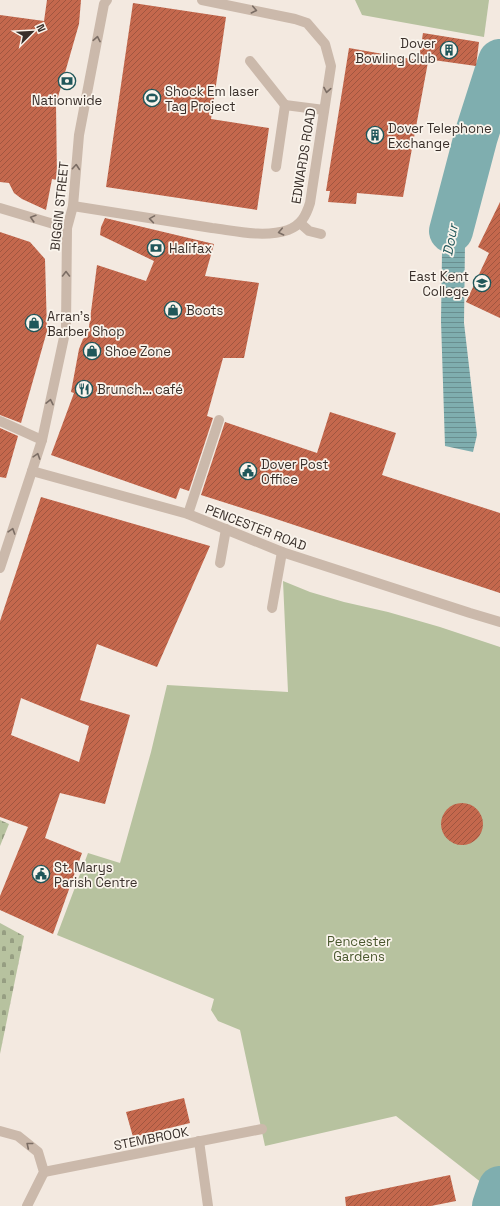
<svg xmlns="http://www.w3.org/2000/svg" width="500" height="1206" font-family="'Space Grotesk',sans-serif">
  <style>
    .green { fill: #b7c29f }
    .cemetery { fill: url(#cemetery-stones) }
    .water { fill: url(#water-rules) }
    .lines { fill: none; stroke-linecap: round; stroke-linejoin: round }
    .river { stroke: #7faeaf; stroke-width: 44 }
    .building { fill: url(#building-hatch); fill-rule: evenodd }
    .service { stroke: #cbb9ab; stroke-width: 10 }
    .pedestrian { stroke: #cbb9ab; stroke-width: 10 }
    .minor { stroke: #cbb9ab; stroke-width: 10 }
    .tertiary { stroke: #cbb9ab; stroke-width: 10 }
    .oneway { stroke: #7b6d64 }
    .labels { text-anchor: middle; stroke-width: 3.5; stroke-linejoin: round; paint-order: stroke }
    .poi-label { font-size: 13px; fill: #392f2a; stroke: #faf4ec; text-anchor: start }
    .street-label { font-size: 13px; fill: #392f2a; stroke: #faf4ec }
    .park-label { font-size: 13px; fill: #49572e; stroke: #faf4ec }
    .water-label { font-size: 14px; font-style: italic; fill: #20575a; stroke: #faf4ec }
  </style>
  <defs>
    <pattern id="cemetery-stones" width="16" height="16" patternUnits="userSpaceOnUse"><rect width="16" height="16" fill="#b7c29f"/><path d="M2 7V4a2 2 0 0 1 4 0v3zM10 15v-3a2 2 0 0 1 4 0v3z" fill="#969e82"/></pattern>
    <pattern id="water-rules" width="6" height="5" patternUnits="userSpaceOnUse"><rect width="6" height="5" fill="#7faeaf"/><path d="M0 2.5h6" fill="none" stroke="#698e8f"/></pattern>
    <pattern id="building-hatch" width="6" height="6" patternUnits="userSpaceOnUse"><rect width="6" height="6" fill="#c4684d"/><path d="M-1 1l2-2M0 6l6-6M5 7l2-2" fill="none" stroke="#a05640"/></pattern>
  </defs>
  <rect width="100%" height="100%" fill="#f3e9e0"/>
  <g class="green">
    <path d="M355,0H489L484,37L362,15Z"/>
    <path d="M283,581L310,592L344,602L388,612L440,627L500,647V1197L396,1116L265,1146L240,1030L218,1021L211,1010L214,999L57,935L88,853L120,863L151,752L167,685L288,692Z"/>
  </g>
  <g class="cemetery">
    <path d="M0,820L9,824L0,846Z"/>
    <path d="M0,923L24,936L0,1054Z"/>
  </g>
  <path class="water" d="M500,63V126L465,244L464,323L477,435L473,452L445,446L441,321L442,253Z"/>
  <g class="lines">
    <g class="river">
      <path d="M451,231L476,136L500,61"/>
      <path d="M494,1206L500,1188"/>
    </g>
  </g>
  <g class="building">
    <path d="M47,0H81L79,24L56,104L57,180L52,179L46,210L22,199L14,193L9,183L0,182V15L44,21Z"/>
    <path d="M133,3L226,17L211,119L269,128L257,210L106,187Z"/>
    <path d="M423,33L479,42L476,66L419,58Z"/>
    <path d="M349,48L428,62L403,197L357,193L356,204L328,202L330,191H326Z"/>
    <path d="M500,202V318L466,302L489,253L478,247Z"/>
    <path d="M105,218L214,244L205,276L259,283L244,358H223L207,416L213,418L189,491L180,488L176,499L51,455L74,393L71,392L79,349L83,339L88,335L97,265L146,281L154,261L100,235L101,227Z"/>
    <path d="M0,232L30,242L45,259L47,331L21,423L0,415Z"/>
    <path d="M330,412L396,433L382,475L500,513V593L267,516L201,495L225,422L317,453Z"/>
    <path d="M0,428L18,436L6,478L0,477Z"/>
    <path d="M41,497L210,546L157,667L97,644L80,700L130,715L105,804L60,793L45,838L82,853L53,934L0,910V896L28,827L0,817V621ZM21,698L89,726L79,762L11,735Z"/>
    <circle cx="462" cy="824" r="21"/>
    <path d="M184,1098L190,1123L133,1137L126,1112Z"/>
    <path d="M450,1175L456,1201L431,1206H346L345,1197Z"/>
  </g>
  <g class="lines">
    <g class="service">
      <path d="M250,61L285,105"/>
      <path d="M276,167L285,105L324,110"/>
      <path d="M300,223L309,231L321,234"/>
      <path d="M188,514L219,420"/>
      <path d="M220,563L226,529"/>
      <path d="M272,608L282,552"/>
      <path d="M199,1141L208,1206"/>
    </g>
    <path class="pedestrian" d="M0,568L32,471"/>
    <g class="minor">
      <path d="M73,206C119,213 165,221 212,228C236,231 264,238 288,230C301,225 306,216 310,203L331,66L325,44L307,23L295,19L202,0"/>
      <path d="M67,228L73,206L79,135L104,4L107,0"/>
      <path d="M0,421L42,440"/>
      <path d="M0,1131L18,1136L38,1152L44,1172L27,1206"/>
      <path d="M44,1172L262,1129"/>
    </g>
    <path class="tertiary" d="M0,208L67,228L66,328L42,440L32,471L188,514L282,552L470,613L500,622"/>
  </g>
  <defs><path id="oneway-chevron" d="M-2-3.5L2.5 0L-2 3.5" fill="none" stroke-width="1.6" stroke-linecap="round" stroke-linejoin="round"/></defs>
  <g class="oneway">
    <use href="#oneway-chevron" transform="translate(254 10) rotate(12)"/>
    <use href="#oneway-chevron" transform="translate(97 39) rotate(-79)"/>
    <use href="#oneway-chevron" transform="translate(327 90) rotate(100)"/>
    <use href="#oneway-chevron" transform="translate(76 167) rotate(-85)"/>
    <use href="#oneway-chevron" transform="translate(33 218) rotate(-163)"/>
    <use href="#oneway-chevron" transform="translate(152 219) rotate(-171)"/>
    <use href="#oneway-chevron" transform="translate(281 232) rotate(168)"/>
    <use href="#oneway-chevron" transform="translate(66 274) rotate(-90)"/>
    <use href="#oneway-chevron" transform="translate(50 402) rotate(-78)"/>
    <use href="#oneway-chevron" transform="translate(37 456) rotate(-72)"/>
    <use href="#oneway-chevron" transform="translate(12 531) rotate(-72)"/>
    <use href="#oneway-chevron" transform="translate(29 1145) rotate(-141)"/>
  </g>
  <defs>
    <symbol id="building-ring" viewBox="-11 -11 22 22"><circle r="9.5" fill="#faf4ec" stroke="#20575a" stroke-width="1.5"/><path d="M-4-6H4V6H1V3H-1V6H-4ZM-2.5-4.3h1.7v1.8h-1.7ZM.8-4.3h1.7v1.8H.8ZM-2.5-1h1.7V.8h-1.7ZM.8-1h1.7V.8H.8Z" fill="#20575a"/></symbol>
    <symbol id="bank-ring" viewBox="-11 -11 22 22"><circle r="9.5" fill="#faf4ec" stroke="#20575a" stroke-width="1.5"/><path d="M-6-4H6V4H-6ZM0-2.3a2.3 2.3 0 1 0 0 4.6a2.3 2.3 0 1 0 0-4.6Z" fill="#20575a"/></symbol>
    <symbol id="stadium-ring" viewBox="-11 -11 22 22"><circle r="9.5" fill="#faf4ec" stroke="#20575a" stroke-width="1.5"/><path d="M0-5a6.5 5 0 1 0 0 10a6.5 5 0 1 0 0-10ZM-3.5-1.8h7v3.6h-7Z" fill="#20575a"/></symbol>
    <symbol id="university-ring" viewBox="-11 -11 22 22"><circle r="9.5" fill="#faf4ec" stroke="#20575a" stroke-width="1.5"/><path d="M0-5L7-2L0 1L-7-2ZM-4 1L0 2.5L4 1V4Q0 6-4 4Z" fill="#20575a"/></symbol>
    <symbol id="shop-ring" viewBox="-11 -11 22 22"><circle r="9.5" fill="#faf4ec" stroke="#20575a" stroke-width="1.5"/><path d="M-5-2.5h2.3a2.7 3.5 0 0 1 5.4 0H5L5.5 6h-11ZM-1.5-2.5h3a1.5 2.3 0 0 0-3 0Z" fill="#20575a"/></symbol>
    <symbol id="restaurant-ring" viewBox="-11 -11 22 22"><circle r="9.5" fill="#faf4ec" stroke="#20575a" stroke-width="1.5"/><path d="M-5-6h1v4h1v-4h1v4h1v-4h1v5L-1.5 .5V6h-2V.5L-5-1ZM5-6V6H3V1.5H1.5Q1.5-4 5-6Z" fill="#20575a"/></symbol>
    <symbol id="civic-ring" viewBox="-11 -11 22 22"><circle r="9.5" fill="#faf4ec" stroke="#20575a" stroke-width="1.5"/><path d="M-.6-6.5H3V-4.5H.6V-3L4-1V1h2V6H-6V1h2V-1L-.6-3ZM-1.2 2.5V6h2.4V2.5Z" fill="#20575a"/></symbol>
  </defs>
  <g fill-rule="evenodd">
    <use href="#building-ring" x="439" y="40" width="20" height="20"/>
    <use href="#bank-ring" x="57" y="71" width="20" height="20"/>
    <use href="#stadium-ring" x="142" y="88" width="20" height="20"/>
    <use href="#building-ring" x="365" y="125" width="20" height="20"/>
    <use href="#bank-ring" x="146" y="238" width="20" height="20"/>
    <use href="#university-ring" x="472" y="273" width="20" height="20"/>
    <use href="#shop-ring" x="163" y="300" width="20" height="20"/>
    <use href="#shop-ring" x="24" y="313" width="20" height="20"/>
    <use href="#shop-ring" x="82" y="341" width="20" height="20"/>
    <use href="#restaurant-ring" x="74" y="379" width="20" height="20"/>
    <use href="#civic-ring" x="238" y="461" width="20" height="20"/>
    <use href="#civic-ring" x="31" y="864" width="20" height="20"/>
  </g>
  <g class="labels">
    <g class="poi-label">
      <text x="436" y="48" text-anchor="end">Dover<tspan x="436" dy="15">Bowling Club</tspan></text>
      <text x="165" y="96">Shock Em laser<tspan x="165" dy="15">Tag Project</tspan></text>
      <text x="67" y="105" text-anchor="middle">Nationwide</text>
      <text x="388" y="133">Dover Telephone<tspan x="388" dy="15">Exchange</tspan></text>
      <text x="169" y="253">Halifax</text>
      <text x="469" y="281" text-anchor="end">East Kent<tspan x="469" dy="15">College</tspan></text>
      <text x="186" y="315">Boots</text>
      <text x="47" y="321">Arran's<tspan x="47" dy="15">Barber Shop</tspan></text>
      <text x="105" y="356">Shoe Zone</text>
      <text x="97" y="394">Brunch... café</text>
      <text x="261" y="469">Dover Post<tspan x="261" dy="15">Office</tspan></text>
      <text x="54" y="872">St. Marys<tspan x="54" dy="15">Parish Centre</tspan></text>
    </g>
    <g class="street-label">
      <text transform="translate(303 156) rotate(-81)" y="5">EDWARDS ROAD</text>
      <text transform="translate(59 206) rotate(-84)" y="5">BIGGIN STREET</text>
      <text transform="translate(256 527) rotate(21)" y="5">PENCESTER ROAD</text>
      <text transform="translate(151 1138) rotate(-11)" y="5">STEMBROOK</text>
    </g>
    <g class="park-label">
      <text x="359" y="946">Pencester<tspan x="359" dy="15">Gardens</tspan></text>
    </g>
    <g class="water-label">
      <text transform="translate(450 240) rotate(-79)" y="5">Dour</text>
    </g>
  </g>
  <g transform="translate(32 32) rotate(66)" stroke="#faf4ec" stroke-width="3" paint-order="stroke">
  <path d="M0-3L7 15L0 10L-7 15Z" fill="#392f2a"/>
  <text y="-6" font-size="11" font-weight="bold" text-anchor="middle" fill="#392f2a">N</text>
  </g>
</svg>
